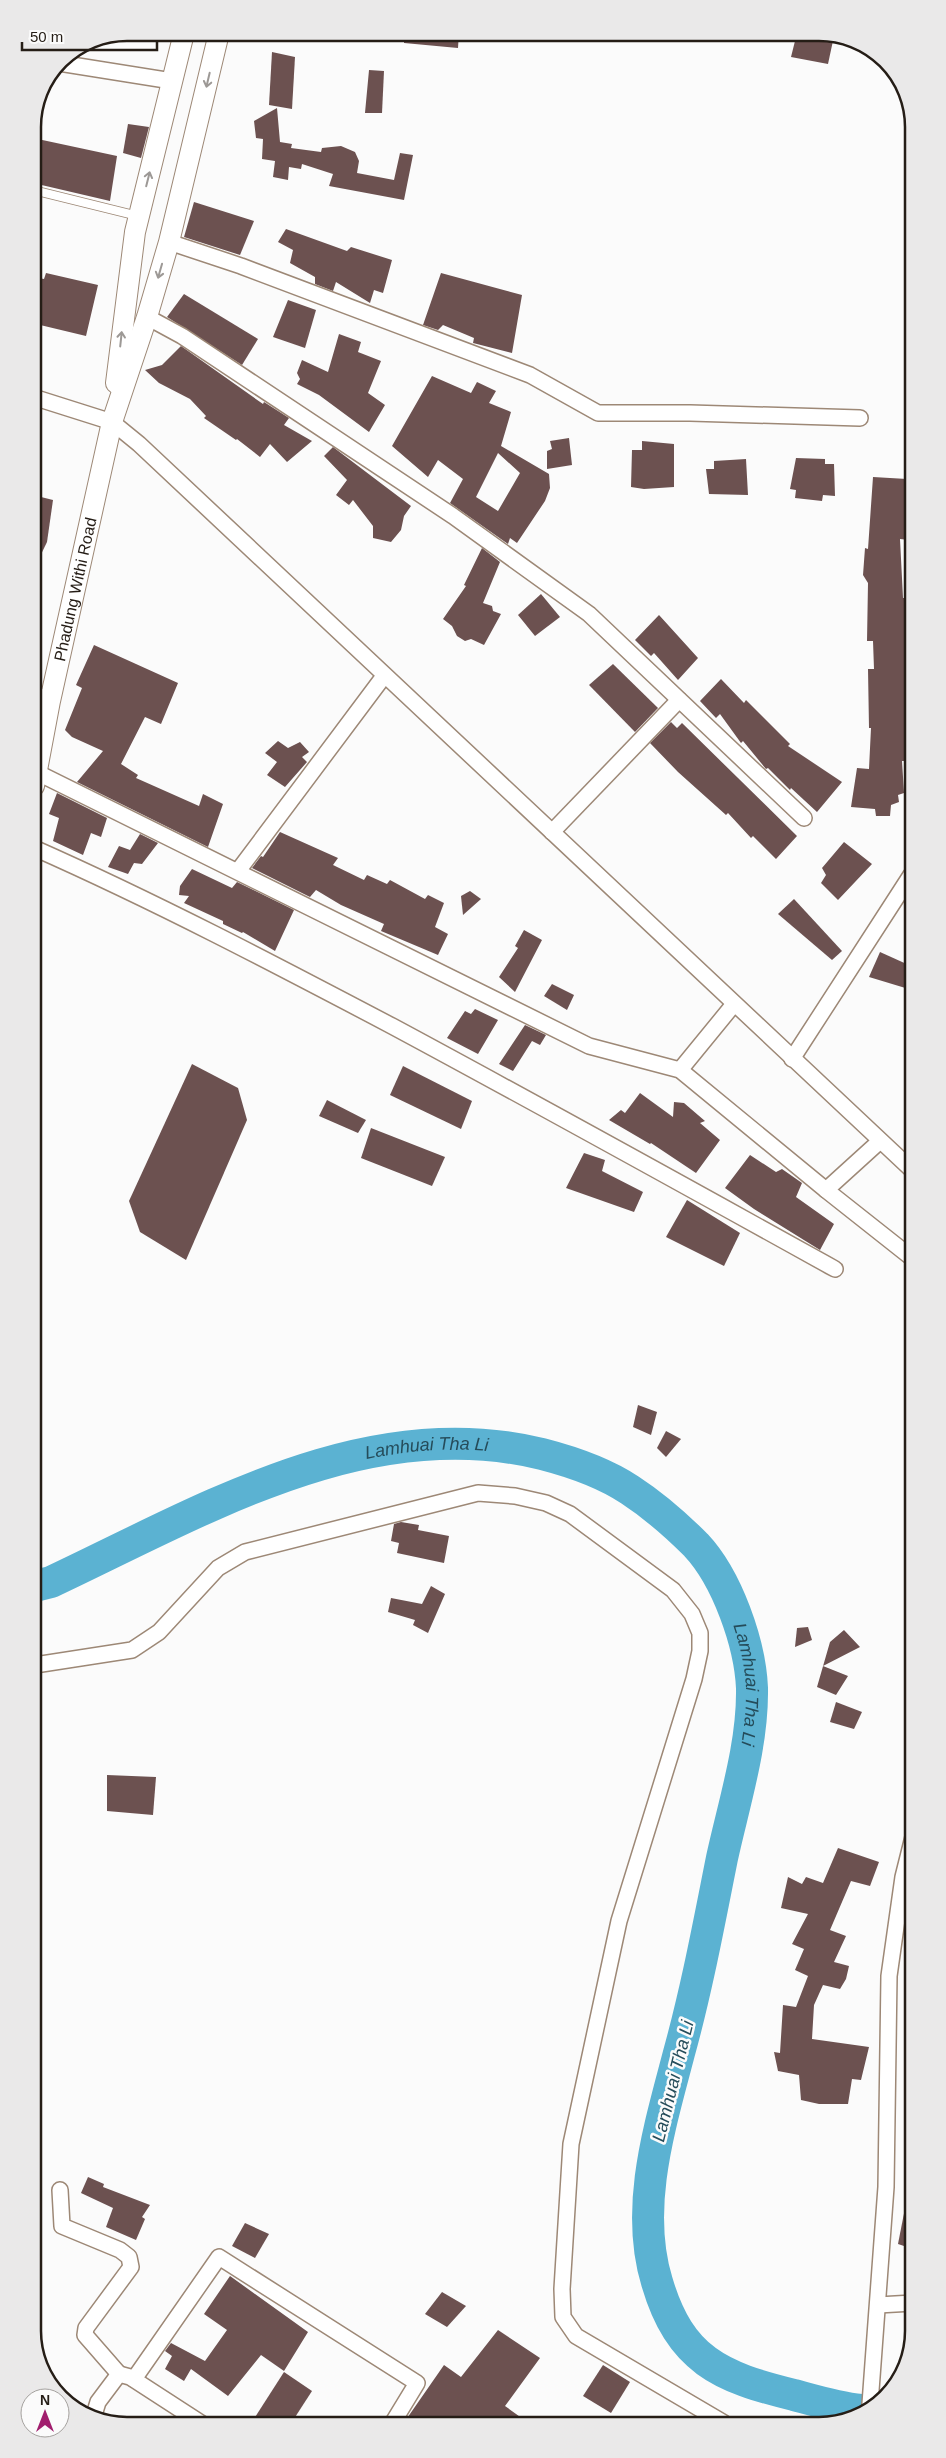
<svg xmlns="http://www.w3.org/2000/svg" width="946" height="2458" font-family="Helvetica,sans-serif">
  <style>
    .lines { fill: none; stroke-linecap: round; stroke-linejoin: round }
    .river { stroke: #5bb2d2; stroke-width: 32 }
    .building { fill: #6c5150; fill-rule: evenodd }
    .lane-casing { stroke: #9d8876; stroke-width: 10 }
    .street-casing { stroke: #9d8876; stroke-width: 18 }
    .secondary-casing { stroke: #9d8876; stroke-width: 22 }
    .lane { stroke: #fff; stroke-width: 8 }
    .street { stroke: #fff; stroke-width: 15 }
    .secondary { stroke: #fff; stroke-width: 20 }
    .oneway { stroke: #9d9996 }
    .labels { text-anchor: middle; stroke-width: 5; stroke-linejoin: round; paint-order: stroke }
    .street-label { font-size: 16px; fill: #251d16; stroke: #fbfbfb }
    .water-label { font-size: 18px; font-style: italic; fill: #254c5a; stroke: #fbfbfb }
    .rim { fill: none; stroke: #251d16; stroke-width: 2.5 }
  </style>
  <rect width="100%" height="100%" fill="#fbfbfb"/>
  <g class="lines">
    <path class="river" id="s1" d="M35,1586L51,1582C204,1510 367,1411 542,1454C573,1462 603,1472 630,1490C653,1505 676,1525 696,1545C727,1578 750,1643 752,1688C753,1745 734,1803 722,1858C709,1923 697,1988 679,2053C660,2126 634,2207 657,2282C680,2360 720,2377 794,2395C816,2401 839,2408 861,2410"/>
  </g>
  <g class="building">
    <path d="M404,33H459L458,48L404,43Z"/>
    <path d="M797,33H825L834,36L828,64L791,57Z"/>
    <path d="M272,52L295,57L292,109L269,105Z"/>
    <path d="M369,70L384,71L382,113H365Z"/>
    <path d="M277,108L280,142L292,144L291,148L321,152L322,148L341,146L355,152L359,161L357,173L394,180L400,153L413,155L404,200L329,186L333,174L302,164L301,169L289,167L288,180L273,177L275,161L262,159L263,139L256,138L254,121Z"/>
    <path d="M128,124L149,127L141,158L123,153Z"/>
    <path d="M33,138L117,156L110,201L33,183Z"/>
    <path d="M194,202L254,221L240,255L184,237Z"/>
    <path d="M286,229L347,251L351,247L392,260L383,293L374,290L370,303L336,282L333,291L315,284V277L290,263L293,250L278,242Z"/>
    <path d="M46,273L98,285L86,336L36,324L40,300L33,298V277L44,279Z"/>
    <path d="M441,273L522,295L512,353L473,343L474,338L443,325L438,330L423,325Z"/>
    <path d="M184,294L258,339L242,365L167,317Z"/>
    <path d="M288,300L316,310L305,348L273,337Z"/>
    <path d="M339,334L361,342L358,352L381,361L368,393L385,405L369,432L319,395L297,384L300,379L297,373L302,360L328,372Z"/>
    <path d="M181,346L263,404L264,402L289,418L284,425L312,441L287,462L270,444L260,457L237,439L236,440L204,418L206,416L190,399L159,383L145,370L162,365Z"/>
    <path d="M432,376L471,393L477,382L496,391L489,403L511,412L501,446L549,474L550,488L545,501L517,543L510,538L508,544L450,503L463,479L438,460L428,477L392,446ZM498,453L520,473L498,511L476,497Z"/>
    <path d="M569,438L572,465L547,469V451L552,449L550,441Z"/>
    <path d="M642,441L674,444V487L644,489L631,487L632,450H642Z"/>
    <path d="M333,447L411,506L404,516L401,530L391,542L373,538V526L353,500L349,505L336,495L347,480L324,456Z"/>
    <path d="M796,458L825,459V464H834L835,496L823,495L822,501L795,498L796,490L790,489Z"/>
    <path d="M746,459L748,495L709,494L706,469H714V461Z"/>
    <path d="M873,477L907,479V503H911L909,540L900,539L903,598H910L906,669H909L910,700H906V724L909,725L907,761H902L904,793L898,795L899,802L891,805L890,816H876L875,809L851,807L857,768L869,769L871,728H869L868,669H874L873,641H867L868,583L863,575L865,548L868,549Z"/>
    <path d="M33,495L53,500L47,542L33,571Z"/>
    <path d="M482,548L500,562L483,603L492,606L493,611L501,614L484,645L471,639L465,641L457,636L452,626L443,619L466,586L464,585Z"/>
    <path d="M541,594L560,617L535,636L518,615Z"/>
    <path d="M659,615L698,658L678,680L654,653L651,656L635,640Z"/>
    <path d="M94,645L178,683L161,724L145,717L121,764L138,775L136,778L199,806L203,794L223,804L208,847L77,782L103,751L72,737L65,730L82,688L76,685Z"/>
    <path d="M613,664L658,708L635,732L589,685Z"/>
    <path d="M721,679L744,703L746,700L790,744L788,746L842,782L817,812L791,788L790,790L768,768L766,769L743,741L741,743L720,714L716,718L700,701Z"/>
    <path d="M671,722L677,728L682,723L797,836L776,859L753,836L751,838L728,813L726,815L678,772L650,743Z"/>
    <path d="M278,741L288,748L300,742L309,752L302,757L307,762L285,787L267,775L277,762L265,753Z"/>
    <path d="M57,793L107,818L101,837L91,833L83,855L53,841L59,818L49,814Z"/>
    <path d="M280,832L338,858L333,865L364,880L367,875L387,884L390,880L425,899L428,895L444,903L435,927L448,934L438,955L381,931L384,924L341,905L316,890L310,897L252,868L261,856L263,857Z"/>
    <path d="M140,834L158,843L142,864L134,863L128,874L108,867L119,846L130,850Z"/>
    <path d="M844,842L872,864L838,900L821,883L826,875L822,868Z"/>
    <path d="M192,869L232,888L237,882L294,910L275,951L243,932L242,933L223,924V921L184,903L189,896L179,895L180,886Z"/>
    <path d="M470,891L481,899L463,915L461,896Z"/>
    <path d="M794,899L842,951L832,960L778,914Z"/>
    <path d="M524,930L542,940L515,992L499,977L518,948L515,946Z"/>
    <path d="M880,952L911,966L912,990L869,977Z"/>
    <path d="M552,984L574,995L567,1010L544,996Z"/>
    <path d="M475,1009L498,1020L478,1054L447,1038L465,1011L471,1014Z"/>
    <path d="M525,1025L546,1035L540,1045L532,1041L513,1071L499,1064Z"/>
    <path d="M192,1064L238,1088L247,1120L186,1260L140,1232L129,1201Z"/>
    <path d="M403,1066L472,1101L461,1129L390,1095Z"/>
    <path d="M640,1093L673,1117L674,1102L684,1103L705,1121L700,1123L720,1140L696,1173L651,1143L650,1144L609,1120L621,1110L625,1113Z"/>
    <path d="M327,1100L366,1120L358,1133L319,1116Z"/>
    <path d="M371,1128L445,1157L432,1186L361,1158Z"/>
    <path d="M584,1153L605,1160L602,1171L643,1192L634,1212L566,1188Z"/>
    <path d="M750,1155L776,1172L782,1169L802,1183L796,1197L834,1224L820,1250L754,1209L725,1188Z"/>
    <path d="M687,1200L740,1233L724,1266L666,1237Z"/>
    <path d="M638,1405L657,1412L651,1435L633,1427Z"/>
    <path d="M666,1431L681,1439L666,1457L657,1448Z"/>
    <path d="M401,1522L419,1525L418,1530L449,1536L444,1563L397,1553L399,1543L391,1541L394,1524Z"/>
    <path d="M431,1586L445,1594L428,1633L413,1625L415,1620L388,1612L391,1598L422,1604Z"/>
    <path d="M808,1627L812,1640L795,1647L797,1628Z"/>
    <path d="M844,1630L860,1647L823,1666L848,1676L836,1695L817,1687L830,1642Z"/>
    <path d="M836,1702L862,1712L854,1729L830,1722Z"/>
    <path d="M107,1775L156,1777L153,1815L107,1811Z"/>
    <path d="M838,1848L879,1862L870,1886L851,1881L830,1930L846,1936L834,1962L849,1966L846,1979L840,1989L823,1985L814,2005L812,2039L869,2047L861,2080L852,2079L848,2104H819L801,2100L799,2075L778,2071L774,2052L780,2053L783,2005L796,2007L808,1976L795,1970L804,1949L792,1944L808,1914L781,1908L788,1877L802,1884L806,1877L823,1883Z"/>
    <path d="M88,2177L104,2184L103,2187L150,2205L142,2217L145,2219L136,2240L106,2227L113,2208L81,2193Z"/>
    <path d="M906,2203H913V2249L898,2244Z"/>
    <path d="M245,2223L269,2234L255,2258L232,2246Z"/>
    <path d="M230,2276L308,2332L284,2371L261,2355L228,2396L191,2369L184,2381L165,2369L172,2356L165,2351L171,2343L205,2361L227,2330L204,2314Z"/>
    <path d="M442,2292L466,2306L447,2327L425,2314Z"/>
    <path d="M498,2330L540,2358L505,2406L530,2424H403L444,2365L461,2377Z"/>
    <path d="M603,2365L630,2382L611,2413L583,2396Z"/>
    <path d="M284,2372L312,2391L290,2425H250Z"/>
  </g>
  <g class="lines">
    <defs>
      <path id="lane" d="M33,190L138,216"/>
      <g id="street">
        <path d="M59,63L172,81"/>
        <path d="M169,242L241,266L530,375L598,413H690L860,418"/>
        <path d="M147,317L182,336L453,516L589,614L804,818"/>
        <path d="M33,397L112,422L139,444L912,1170"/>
        <path d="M33,693L50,701"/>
        <path d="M36,772L589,1046L680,1070L826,1190"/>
        <path d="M552,832L679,700"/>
        <path d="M34,848C156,902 274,964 392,1026C541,1106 687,1187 835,1269"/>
        <path d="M238,871L384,676"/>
        <path d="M792,1059L911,875"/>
        <path d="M680,1070L734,1004"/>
        <path d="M880,1141L826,1190L912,1258"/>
        <path d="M35,1665L132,1650L159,1632L218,1568L245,1552L478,1493L515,1496L546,1503L570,1514L673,1590L692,1614L700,1633V1651L694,1679L619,1921L571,2144L562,2289L563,2317L576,2336L724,2423"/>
        <path d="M60,2190L62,2226L120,2250L129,2257L131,2267L86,2328L85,2335L119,2374"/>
        <path d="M878,2305L913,2303"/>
        <path d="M134,2379L219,2257L417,2383L392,2424"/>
        <path d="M870,2404L886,2187L889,1976L903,1877L913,1837"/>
        <path d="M94,2415L98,2402L119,2374L130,2377L204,2425"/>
      </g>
      <g id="secondary">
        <path d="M116,383L135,232L184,33"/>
        <path id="s2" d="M34,786L50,701L112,422L147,317L169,242L219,33"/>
      </g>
    </defs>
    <use href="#lane" class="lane-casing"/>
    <use href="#street" class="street-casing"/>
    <use href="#secondary" class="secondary-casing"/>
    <use href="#lane" class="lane"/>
    <use href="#street" class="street"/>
    <use href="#secondary" class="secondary"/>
  </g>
  <defs><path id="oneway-shaft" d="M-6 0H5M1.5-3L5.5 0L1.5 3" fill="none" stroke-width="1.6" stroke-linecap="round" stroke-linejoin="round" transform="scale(1.25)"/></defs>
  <g class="oneway">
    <use href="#oneway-shaft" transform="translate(208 80) rotate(103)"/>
    <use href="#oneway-shaft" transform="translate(148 179) rotate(-76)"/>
    <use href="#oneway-shaft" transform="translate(160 271) rotate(106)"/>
    <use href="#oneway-shaft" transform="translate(121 339) rotate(-84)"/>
  </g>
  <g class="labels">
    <g class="street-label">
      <text dy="6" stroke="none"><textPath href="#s2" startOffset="201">Phadung Withi Road</textPath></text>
    </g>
    <g class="water-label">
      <text dy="6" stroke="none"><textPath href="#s1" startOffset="419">Lamhuai Tha Li</textPath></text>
      <text dy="6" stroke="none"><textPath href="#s1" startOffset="869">Lamhuai Tha Li</textPath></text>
      <text transform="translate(673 2081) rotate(-76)" y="6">Lamhuai Tha Li</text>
    </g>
  </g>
  <path d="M0 0H946V2458H0ZM127 41H819A86 86 0 0 1 905 127V2331A86 86 0 0 1 819 2417H127A86 86 0 0 1 41 2331V127A86 86 0 0 1 127 41Z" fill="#eae9e9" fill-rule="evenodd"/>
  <path class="rim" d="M127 41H819A86 86 0 0 1 905 127V2331A86 86 0 0 1 819 2417H127A86 86 0 0 1 41 2331V127A86 86 0 0 1 127 41Z"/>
  <g transform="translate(45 2413)"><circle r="24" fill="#fbfbfb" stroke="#a5a29f"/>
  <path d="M0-4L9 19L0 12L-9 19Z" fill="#a11e6e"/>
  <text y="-8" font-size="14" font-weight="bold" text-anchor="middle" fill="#251d16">N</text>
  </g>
  <path d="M22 42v8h135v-8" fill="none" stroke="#251d16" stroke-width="2.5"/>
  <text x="30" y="42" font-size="15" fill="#251d16" stroke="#fbfbfb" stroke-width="4" paint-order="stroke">50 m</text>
</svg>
